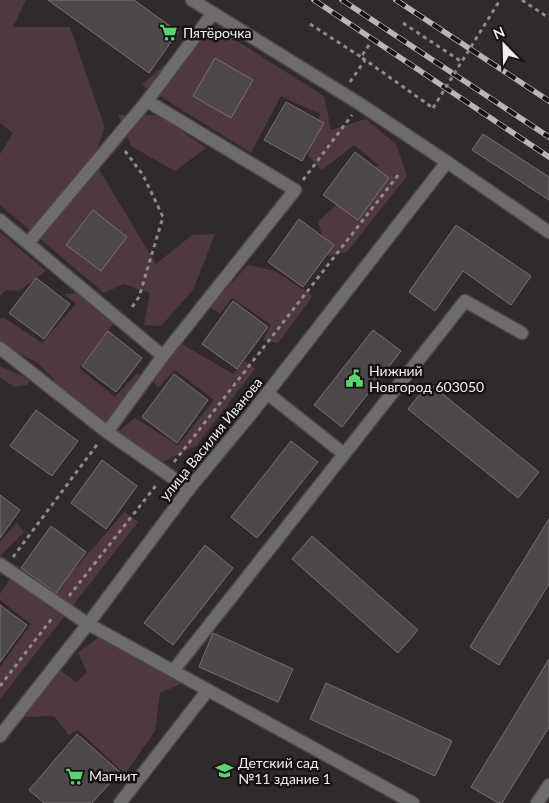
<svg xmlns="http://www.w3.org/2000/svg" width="549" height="803" font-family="Lato,sans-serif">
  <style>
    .green { fill: #503840 }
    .building { fill: #4f484a; stroke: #787173 }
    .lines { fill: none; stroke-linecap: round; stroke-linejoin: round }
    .minor-casing { stroke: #4b4546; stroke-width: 15 }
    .path { stroke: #8f8a8b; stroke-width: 3; stroke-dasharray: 4 4; stroke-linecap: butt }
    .minor { stroke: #6e6b6c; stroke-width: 12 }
    .rail-casing { stroke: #bab5b7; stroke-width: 5.5 }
    .rail { stroke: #161314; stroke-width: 4; stroke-dasharray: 11; stroke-linecap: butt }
    .path-bridge { stroke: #8f8a8b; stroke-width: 3; stroke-dasharray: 4 4; stroke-linecap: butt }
    .labels { text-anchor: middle; stroke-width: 5; stroke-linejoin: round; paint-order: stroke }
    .poi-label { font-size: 14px; fill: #f1edef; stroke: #161314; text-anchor: start }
    .street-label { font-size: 14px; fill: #f1edef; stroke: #161314 }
  </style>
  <rect width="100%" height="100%" fill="#302a2b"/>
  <g class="green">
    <path d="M0,0H26L13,27H70L105,128L93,159L156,264L192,235L215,234L193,290L161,326L144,325L150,293L124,284L104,293L0,205V154L13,133L0,123Z"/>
    <path d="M210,24L324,96L331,130L366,119L396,144L407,176L347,252L329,256L318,222L378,165L354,145L322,170L308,156L320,114L281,96L251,153L142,85Z"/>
    <path d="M118,115H159L206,148L175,171L131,146Z"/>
    <path d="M0,232L46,271L19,291L6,290L0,296Z"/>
    <path d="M248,265L275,271L313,296L278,343L263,340L271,325L232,298L220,314L210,307Z"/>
    <path d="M77,293L114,323L79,368L115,397L137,373L142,377L106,425L58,387L53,378L37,363L6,346L0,356V319L3,317L42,343L76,304L64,294Z"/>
    <path d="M182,344L233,374L245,361L255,369L196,446L163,462L117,432L135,418L178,445L214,400L175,370L158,388L152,379Z"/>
    <path d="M0,366L31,380L27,385L14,387L0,377Z"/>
    <path d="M124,512L138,522L0,699V667L31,624L0,600V594L10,579L47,601Z"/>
    <path d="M17,523L24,532L0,556V541Z"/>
    <path d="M101,636L185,682L160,693L155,731L125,774L78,730L69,735L54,716L19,717L60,670L76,682L87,673L78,652Z"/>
  </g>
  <g class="building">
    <path d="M48,0H134L178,32L149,73Z"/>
    <path d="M215,58L253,80L231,118L193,96Z"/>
    <path d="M286,102L324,123L302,161L264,140Z"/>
    <path d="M483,134L549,177V200L472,150Z"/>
    <path d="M355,152L389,178L358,220L323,195Z"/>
    <path d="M93,210L127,237L101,271L66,245Z"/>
    <path d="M299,219L334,245L303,287L268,262Z"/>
    <path d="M456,225L531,276L511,305L463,271L435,311L409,292Z"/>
    <path d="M36,278L70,304L44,339L9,313Z"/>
    <path d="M233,301L268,327L237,369L202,344Z"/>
    <path d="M373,330L401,351L342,427L314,405Z"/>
    <path d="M108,331L142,358L116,392L82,366Z"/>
    <path d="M174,374L208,400L177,443L142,417Z"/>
    <path d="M429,383L539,472L518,498L408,409Z"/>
    <path d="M36,410L78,441L52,476L10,446Z"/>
    <path d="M291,441L318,462L257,538L231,517Z"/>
    <path d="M102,460L137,486L106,529L71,503Z"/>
    <path d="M0,495L20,510L0,538Z"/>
    <path d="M549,519V584L499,665L470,647Z"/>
    <path d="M51,526L86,552L56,593L21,568Z"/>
    <path d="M312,536L418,630L398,653L292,559Z"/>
    <path d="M205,545L233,568L173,645L144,623Z"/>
    <path d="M0,605L27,625L0,662Z"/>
    <path d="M213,633L293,669L278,702L199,667Z"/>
    <path d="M549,659V727L502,803H498L471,787Z"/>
    <path d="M326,683L452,741L435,776L310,719Z"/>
    <path d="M77,734L120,772L92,803H44L29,790Z"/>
  </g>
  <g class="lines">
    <defs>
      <g id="minor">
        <path d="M192,0L360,104L447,162L549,232"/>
        <path d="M147,101L295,190L163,356"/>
        <path d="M0,220L163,356L107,432L189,489"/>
        <path d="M28,243L147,101L213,13"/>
        <path d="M0,348L107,432"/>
        <path d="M267,393L344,454"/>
        <path d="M0,564L88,624L413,803"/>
        <path d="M173,671L465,301L522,333"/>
        <path d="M0,736L88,624L189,489L251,414L447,162"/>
        <path d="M120,803L208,690"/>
        <path d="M537,803L549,785"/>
      </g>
    </defs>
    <use href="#minor" class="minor-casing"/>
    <g class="path">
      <path d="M522,0L549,18"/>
      <path d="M403,23L462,62"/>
      <path d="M310,24L361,57"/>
      <path d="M369,45L361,57L433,108"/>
      <path d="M350,82L365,60"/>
      <path d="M125,151L143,175L163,217L139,297L130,310"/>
      <path d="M303,180L352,115"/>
      <path d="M174,462L399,174"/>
      <path d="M13,557L99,442"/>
      <path d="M69,596L158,483"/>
      <path d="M0,686L53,617"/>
    </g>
    <use href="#minor" class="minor"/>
    <defs>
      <g id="rail">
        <path d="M314,0L549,157"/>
        <path d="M342,0L549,137"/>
        <path d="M396,0L549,101"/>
      </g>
    </defs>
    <use href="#rail" class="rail-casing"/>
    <use href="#rail" class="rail"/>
    <path class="path-bridge" d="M433,108L500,0"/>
  </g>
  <defs>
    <symbol id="supermarket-bare" viewBox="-9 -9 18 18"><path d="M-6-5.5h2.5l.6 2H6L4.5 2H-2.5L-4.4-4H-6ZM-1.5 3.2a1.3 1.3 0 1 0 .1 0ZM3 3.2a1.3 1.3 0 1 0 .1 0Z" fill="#59d56f" stroke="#161314" stroke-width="2.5" paint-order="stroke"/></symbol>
    <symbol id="civic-bare" viewBox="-9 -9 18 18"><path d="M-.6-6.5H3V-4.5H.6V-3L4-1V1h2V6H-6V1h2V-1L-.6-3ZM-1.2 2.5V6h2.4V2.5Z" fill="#59d56f" stroke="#161314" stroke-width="2.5" paint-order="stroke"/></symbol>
    <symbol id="school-bare" viewBox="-9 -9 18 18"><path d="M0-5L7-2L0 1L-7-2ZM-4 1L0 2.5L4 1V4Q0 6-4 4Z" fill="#59d56f" stroke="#161314" stroke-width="2.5" paint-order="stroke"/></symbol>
  </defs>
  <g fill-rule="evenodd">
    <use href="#supermarket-bare" x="156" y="20" width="25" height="25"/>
    <use href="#civic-bare" x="342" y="366" width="25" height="25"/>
    <use href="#school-bare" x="212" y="758" width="25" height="25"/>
    <use href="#supermarket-bare" x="62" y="764" width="25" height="25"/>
  </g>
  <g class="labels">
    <g class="poi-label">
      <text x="183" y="38">Пятёрочка</text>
      <text x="369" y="376">Нижний<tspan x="369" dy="16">Новгород 603050</tspan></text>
      <text x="238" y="768">Детский сад<tspan x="238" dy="16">№11 здание 1</tspan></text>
      <text x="89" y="781">Магнит</text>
    </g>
    <g class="street-label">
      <text transform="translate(211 439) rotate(-51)" y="5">улица Василия Иванова</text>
    </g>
  </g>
  <g transform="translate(504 45) rotate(337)" stroke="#161314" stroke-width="4" paint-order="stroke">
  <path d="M0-4L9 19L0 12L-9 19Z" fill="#f1edef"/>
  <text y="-8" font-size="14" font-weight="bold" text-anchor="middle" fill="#f1edef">N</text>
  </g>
</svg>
